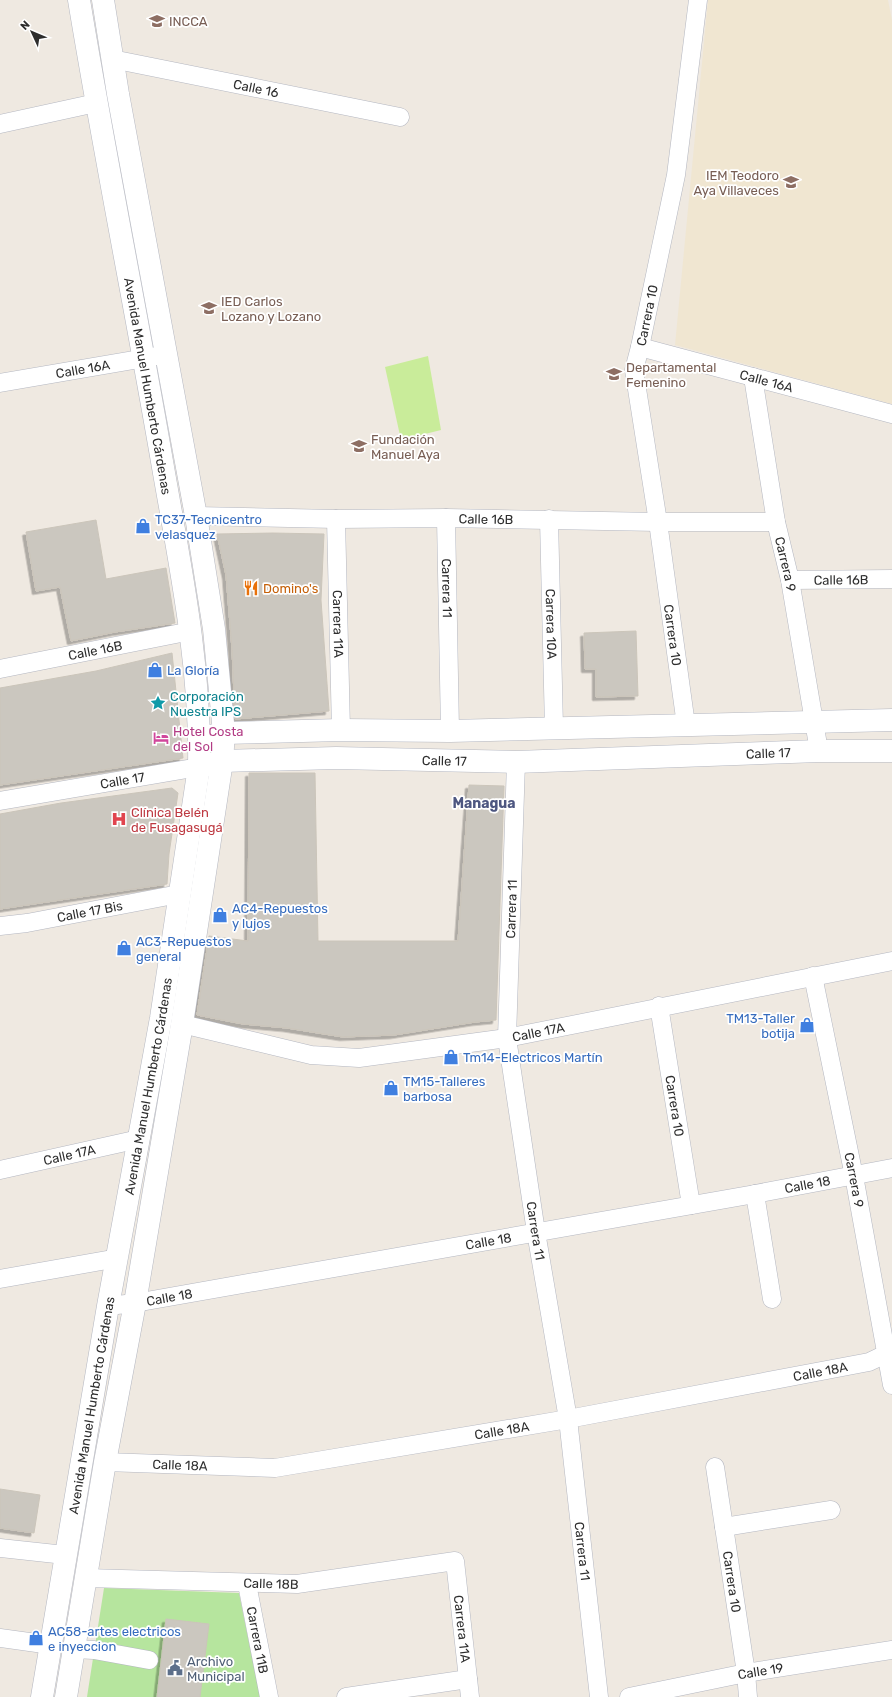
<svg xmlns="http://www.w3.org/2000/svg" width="892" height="1697" font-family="Rubik,sans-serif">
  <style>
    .education { fill: #f0e6d1 }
    .green { fill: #b6e59e }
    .pitch { fill: #c9ec9a }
    .building { fill: #cbc7bf; stroke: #cbc5ba; filter: url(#shadow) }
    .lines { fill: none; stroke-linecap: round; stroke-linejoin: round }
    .street-casing { stroke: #b4b7c1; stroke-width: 19 }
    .secondary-casing { stroke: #b4b7c1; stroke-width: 23 }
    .street { stroke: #fff; stroke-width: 18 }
    .secondary { stroke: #fff; stroke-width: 22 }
    .labels { text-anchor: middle; stroke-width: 3.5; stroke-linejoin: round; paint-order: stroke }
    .education-label { font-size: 13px; fill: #785e54; stroke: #fff; text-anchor: start }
    .street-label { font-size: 13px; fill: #2e2e2e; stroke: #fff }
    .shop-label { font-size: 13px; fill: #366cbe; stroke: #fff; text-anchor: start }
    .food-label { font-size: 13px; fill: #c56008; stroke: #fff; text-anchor: start }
    .culture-label { font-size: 13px; fill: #0d838f; stroke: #fff; text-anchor: start }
    .hotel-label { font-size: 13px; fill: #b23c85; stroke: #fff; text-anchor: start }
    .health-label { font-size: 13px; fill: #be3a42; stroke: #fff; text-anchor: start }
    .service-label { font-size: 13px; fill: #4e5e75; stroke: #fff; text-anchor: start }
    .neighbourhood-label { font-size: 14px; font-weight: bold; fill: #4d5680; stroke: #fff }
  </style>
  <defs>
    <filter id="shadow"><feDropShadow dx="-3.5" dy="3.5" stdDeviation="0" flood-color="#0004"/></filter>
  </defs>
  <rect width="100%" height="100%" fill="#efe9e1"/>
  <path class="education" d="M708,0H888L892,20V404L675,345Z"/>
  <path class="green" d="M104,1588L239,1593L260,1697H87Z"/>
  <path class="pitch" d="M428,356L441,430L401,440L385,367Z"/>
  <g class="building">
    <path d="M96,520L106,579L166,568L175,623L115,632L71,641L60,587L36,591L26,532Z"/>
    <path d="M273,533L324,534L321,600L329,711L235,719L232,649L226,575L217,534Z"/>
    <path d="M636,631L638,696L596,697V669H585L584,633Z"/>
    <path d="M172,653L183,758L0,785V688L96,671Z"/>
    <path d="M249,773H315L318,941H458L469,785L504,786L496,1020L475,1022L394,1035L343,1037L287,1028L243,1024L197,1015L209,936L248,941Z"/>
    <path d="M172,788L178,793L169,854L167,884L0,909V814L61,803Z"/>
    <path d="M0,1489L40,1495L34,1533L0,1528Z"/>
    <path d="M166,1619L209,1624L200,1697H157Z"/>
  </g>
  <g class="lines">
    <defs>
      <g id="street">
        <path id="s1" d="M112,59L400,117"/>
        <path d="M0,124L96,103"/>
        <path id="s2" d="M640,347L892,414"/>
        <path id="s3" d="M753,377L776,522L790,580L819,751"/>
        <path id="s4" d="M0,383L157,356"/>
        <path id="s5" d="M196,516L336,519L446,518L658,522H776"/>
        <path id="s6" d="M446,518L450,731"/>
        <path id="s7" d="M336,519L341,730"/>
        <path id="s8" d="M549,519L554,728"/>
        <path id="s9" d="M790,580L892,579"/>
        <path id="s10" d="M0,669L191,631"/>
        <path id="s11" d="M686,725L658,522L634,370L640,347L676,175L698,0"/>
        <path id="s12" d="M516,762L507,1038L536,1232L568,1419L599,1697"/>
        <path id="s13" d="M0,801L199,767"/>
        <path id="s14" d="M0,926L27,923L179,894"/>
        <path id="s15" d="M813,976L854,1176L892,1385"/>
        <path id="s16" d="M659,1006L691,1205"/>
        <path id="s17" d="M182,1024L311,1055L359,1058L507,1038L892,961"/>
        <path id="s18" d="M0,1170L139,1139"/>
        <path d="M755,1194L772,1299"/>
        <path d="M0,1279L118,1258"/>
        <path id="s19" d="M108,1306L135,1303L755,1194L892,1168"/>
        <path id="s20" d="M105,1462L275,1468L568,1419L869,1362L892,1351"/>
        <path id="s21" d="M715,1467L746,1673L748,1697"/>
        <path d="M724,1527L831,1510"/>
        <path d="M0,1548L65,1555"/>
        <path id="s22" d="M86,1578L297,1584L455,1561L470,1697"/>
        <path id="s23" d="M247,1584L269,1697"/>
        <path d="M0,1638L51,1645"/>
        <path d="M74,1649L94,1650L149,1660"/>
        <path d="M346,1697L468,1679"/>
        <path id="s24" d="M629,1697L746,1673L892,1650"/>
      </g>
      <g id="secondary">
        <path d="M210,736L224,733L341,730L450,731L892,720"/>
        <path id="s25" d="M208,765L222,761L336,758L516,762L819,751H892"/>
        <path id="s26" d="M42,1697L108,1306L161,1018L199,767C201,668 181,570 164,473C137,315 105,158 79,0"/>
        <path d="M66,1697L105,1462L135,1303L182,1024L222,761L224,733L214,629L196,516L118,94L103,0"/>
      </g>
    </defs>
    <use href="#street" class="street-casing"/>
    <use href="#secondary" class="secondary-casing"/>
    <use href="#street" class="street"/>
    <use href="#secondary" class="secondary"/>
  </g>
  <defs>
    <symbol id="university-bare" viewBox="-9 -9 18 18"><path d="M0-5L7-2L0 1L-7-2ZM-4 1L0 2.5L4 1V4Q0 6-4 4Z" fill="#8d6e63" stroke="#fff" stroke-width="2.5" paint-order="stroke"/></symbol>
    <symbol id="school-bare" viewBox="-9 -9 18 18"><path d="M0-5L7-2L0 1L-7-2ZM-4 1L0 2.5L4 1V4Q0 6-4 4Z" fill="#8d6e63" stroke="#fff" stroke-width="2.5" paint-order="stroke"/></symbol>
    <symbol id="shop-bare" viewBox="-9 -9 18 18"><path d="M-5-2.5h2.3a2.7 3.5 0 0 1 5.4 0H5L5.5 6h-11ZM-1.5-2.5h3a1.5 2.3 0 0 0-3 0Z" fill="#3f7fe0" stroke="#fff" stroke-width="2.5" paint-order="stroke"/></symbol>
    <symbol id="restaurant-bare" viewBox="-9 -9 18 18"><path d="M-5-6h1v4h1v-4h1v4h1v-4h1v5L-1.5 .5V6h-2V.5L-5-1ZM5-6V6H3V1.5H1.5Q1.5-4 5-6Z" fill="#e8710a" stroke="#fff" stroke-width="2.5" paint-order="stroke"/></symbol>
    <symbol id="sight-bare" viewBox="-9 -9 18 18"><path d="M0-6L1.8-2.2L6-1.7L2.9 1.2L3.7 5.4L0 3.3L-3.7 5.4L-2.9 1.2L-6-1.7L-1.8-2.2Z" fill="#0f9aa8" stroke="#fff" stroke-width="2.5" paint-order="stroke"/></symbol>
    <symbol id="hotel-bare" viewBox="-9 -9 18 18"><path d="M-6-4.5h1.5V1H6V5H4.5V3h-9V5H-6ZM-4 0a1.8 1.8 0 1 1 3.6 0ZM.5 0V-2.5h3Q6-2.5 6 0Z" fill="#d1479c" stroke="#fff" stroke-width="2.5" paint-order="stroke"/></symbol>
    <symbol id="hospital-bare" viewBox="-9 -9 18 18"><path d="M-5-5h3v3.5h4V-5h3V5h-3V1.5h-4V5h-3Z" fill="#e0444e" stroke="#fff" stroke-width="2.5" paint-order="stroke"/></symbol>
    <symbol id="civic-bare" viewBox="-9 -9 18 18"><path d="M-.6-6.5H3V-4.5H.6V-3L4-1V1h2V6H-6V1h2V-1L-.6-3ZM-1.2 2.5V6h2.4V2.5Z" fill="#5c6f8a" stroke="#fff" stroke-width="2.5" paint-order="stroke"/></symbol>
  </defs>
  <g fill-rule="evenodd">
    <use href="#university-bare" x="146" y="10" width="22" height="22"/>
    <use href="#school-bare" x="780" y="171" width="22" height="22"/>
    <use href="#school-bare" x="198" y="297" width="22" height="22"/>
    <use href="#school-bare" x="603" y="363" width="22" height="22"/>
    <use href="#school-bare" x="348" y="435" width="22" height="22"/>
    <use href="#shop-bare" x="132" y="515" width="22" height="22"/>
    <use href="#restaurant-bare" x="240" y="577" width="22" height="22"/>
    <use href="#shop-bare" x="144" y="659" width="22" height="22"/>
    <use href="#sight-bare" x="147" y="692" width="22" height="22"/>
    <use href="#hotel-bare" x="150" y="727" width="22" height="22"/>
    <use href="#hospital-bare" x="108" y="808" width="22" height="22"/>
    <use href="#shop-bare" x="209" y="904" width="22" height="22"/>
    <use href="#shop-bare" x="113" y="937" width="22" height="22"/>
    <use href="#shop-bare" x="796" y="1014" width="22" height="22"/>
    <use href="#shop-bare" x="440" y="1046" width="22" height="22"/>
    <use href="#shop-bare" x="380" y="1077" width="22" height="22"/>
    <use href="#shop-bare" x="25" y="1627" width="22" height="22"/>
    <use href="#civic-bare" x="164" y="1657" width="22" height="22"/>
  </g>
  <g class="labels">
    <g class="education-label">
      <text x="169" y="26">INCCA</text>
      <text x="779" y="180" text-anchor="end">IEM Teodoro<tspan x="779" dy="15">Aya Villaveces</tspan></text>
      <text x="221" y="306">IED Carlos<tspan x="221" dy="15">Lozano y Lozano</tspan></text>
      <text x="626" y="372">Departamental<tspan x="626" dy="15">Femenino</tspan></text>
      <text x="371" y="444">Fundación<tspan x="371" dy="15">Manuel Aya</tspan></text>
    </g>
    <g class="street-label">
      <text dy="5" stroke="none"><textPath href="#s1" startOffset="147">Calle 16</textPath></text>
      <text dy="5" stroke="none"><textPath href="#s11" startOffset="415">Carrera 10</textPath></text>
      <text dy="5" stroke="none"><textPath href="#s4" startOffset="84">Calle 16A</textPath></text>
      <text dy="5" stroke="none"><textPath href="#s2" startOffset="131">Calle 16A</textPath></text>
      <text transform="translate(148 386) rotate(80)" y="5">Avenida Manuel Humberto Cárdenas</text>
      <text dy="5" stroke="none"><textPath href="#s5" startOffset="290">Calle 16B</textPath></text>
      <text dy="5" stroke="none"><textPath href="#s3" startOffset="190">Carrera 9</textPath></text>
      <text dy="5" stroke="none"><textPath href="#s9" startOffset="51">Calle 16B</textPath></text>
      <text dy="5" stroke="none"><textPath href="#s6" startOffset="70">Carrera 11</textPath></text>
      <text dy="5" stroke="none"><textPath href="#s7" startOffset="105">Carrera 11A</textPath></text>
      <text dy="5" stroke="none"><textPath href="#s8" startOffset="105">Carrera 10A</textPath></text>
      <text transform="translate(673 635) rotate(82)" y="5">Carrera 10</text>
      <text dy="5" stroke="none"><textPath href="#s10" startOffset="97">Calle 16B</textPath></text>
      <text dy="5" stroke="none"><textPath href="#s25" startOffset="561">Calle 17</textPath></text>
      <text dy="5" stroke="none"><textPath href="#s25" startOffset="237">Calle 17</textPath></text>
      <text dy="5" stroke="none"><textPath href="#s13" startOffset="124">Calle 17</textPath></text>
      <text transform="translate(511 909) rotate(-88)" y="5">Carrera 11</text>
      <text dy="5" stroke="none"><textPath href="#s14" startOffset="91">Calle 17 Bis</textPath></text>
      <text dy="5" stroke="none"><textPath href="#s17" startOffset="362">Calle 17A</textPath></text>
      <text dy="5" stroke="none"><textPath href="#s26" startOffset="620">Avenida Manuel Humberto Cárdenas</textPath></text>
      <text dy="5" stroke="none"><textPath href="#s16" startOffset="101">Carrera 10</textPath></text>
      <text dy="5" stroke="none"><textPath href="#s18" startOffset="71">Calle 17A</textPath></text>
      <text dy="5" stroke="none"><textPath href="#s15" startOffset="208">Carrera 9</textPath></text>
      <text dy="5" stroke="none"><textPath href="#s19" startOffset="710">Calle 18</textPath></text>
      <text dy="5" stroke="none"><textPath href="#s12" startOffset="471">Carrera 11</textPath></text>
      <text dy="5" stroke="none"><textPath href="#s19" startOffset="386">Calle 18</textPath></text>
      <text dy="5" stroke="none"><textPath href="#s19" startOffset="62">Calle 18</textPath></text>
      <text dy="5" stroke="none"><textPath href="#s20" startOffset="724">Calle 18A</textPath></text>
      <text dy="5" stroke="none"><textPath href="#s26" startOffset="296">Avenida Manuel Humberto Cárdenas</textPath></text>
      <text dy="5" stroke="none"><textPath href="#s20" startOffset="400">Calle 18A</textPath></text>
      <text dy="5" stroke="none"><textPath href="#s20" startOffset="75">Calle 18A</textPath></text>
      <text dy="5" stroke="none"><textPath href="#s12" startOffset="795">Carrera 11</textPath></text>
      <text dy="5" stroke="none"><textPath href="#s21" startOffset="116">Carrera 10</textPath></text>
      <text dy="5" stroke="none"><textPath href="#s22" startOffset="185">Calle 18B</textPath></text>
      <text dy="5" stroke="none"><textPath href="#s22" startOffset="439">Carrera 11A</textPath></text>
      <text dy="5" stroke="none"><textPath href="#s23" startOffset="57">Carrera 11B</textPath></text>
      <text dy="5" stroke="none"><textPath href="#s24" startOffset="134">Calle 19</textPath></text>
    </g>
    <g class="shop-label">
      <text x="155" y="524">TC37-Tecnicentro<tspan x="155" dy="15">velasquez</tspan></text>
      <text x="167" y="675">La Gloría</text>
      <text x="232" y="913">AC4-Repuestos<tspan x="232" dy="15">y lujos</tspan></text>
      <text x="136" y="946">AC3-Repuestos<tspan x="136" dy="15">general</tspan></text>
      <text x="795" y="1023" text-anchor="end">TM13-Taller<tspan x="795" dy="15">botija</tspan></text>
      <text x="463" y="1062">Tm14-Electricos Martín</text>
      <text x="403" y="1086">TM15-Talleres<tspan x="403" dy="15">barbosa</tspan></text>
      <text x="48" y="1636">AC58-artes electricos<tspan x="48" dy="15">e inyeccion</tspan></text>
    </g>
    <g class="food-label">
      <text x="263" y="593">Domino's</text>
    </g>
    <g class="culture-label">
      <text x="170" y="701">Corporación<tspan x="170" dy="15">Nuestra IPS</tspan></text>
    </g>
    <g class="hotel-label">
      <text x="173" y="736">Hotel Costa<tspan x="173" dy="15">del Sol</tspan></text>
    </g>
    <g class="health-label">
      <text x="131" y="817">Clínica Belén<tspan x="131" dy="15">de Fusagasugá</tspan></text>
    </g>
    <g class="service-label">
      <text x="187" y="1666">Archivo<tspan x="187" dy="15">Municipal</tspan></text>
    </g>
    <g class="neighbourhood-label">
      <text x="484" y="808">Managua</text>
    </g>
  </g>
  <g transform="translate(32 32) rotate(314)" stroke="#ffffff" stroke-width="3" paint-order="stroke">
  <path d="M0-3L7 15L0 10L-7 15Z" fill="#2e2e2e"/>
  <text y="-6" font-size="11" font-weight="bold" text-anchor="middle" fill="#2e2e2e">N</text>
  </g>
</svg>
